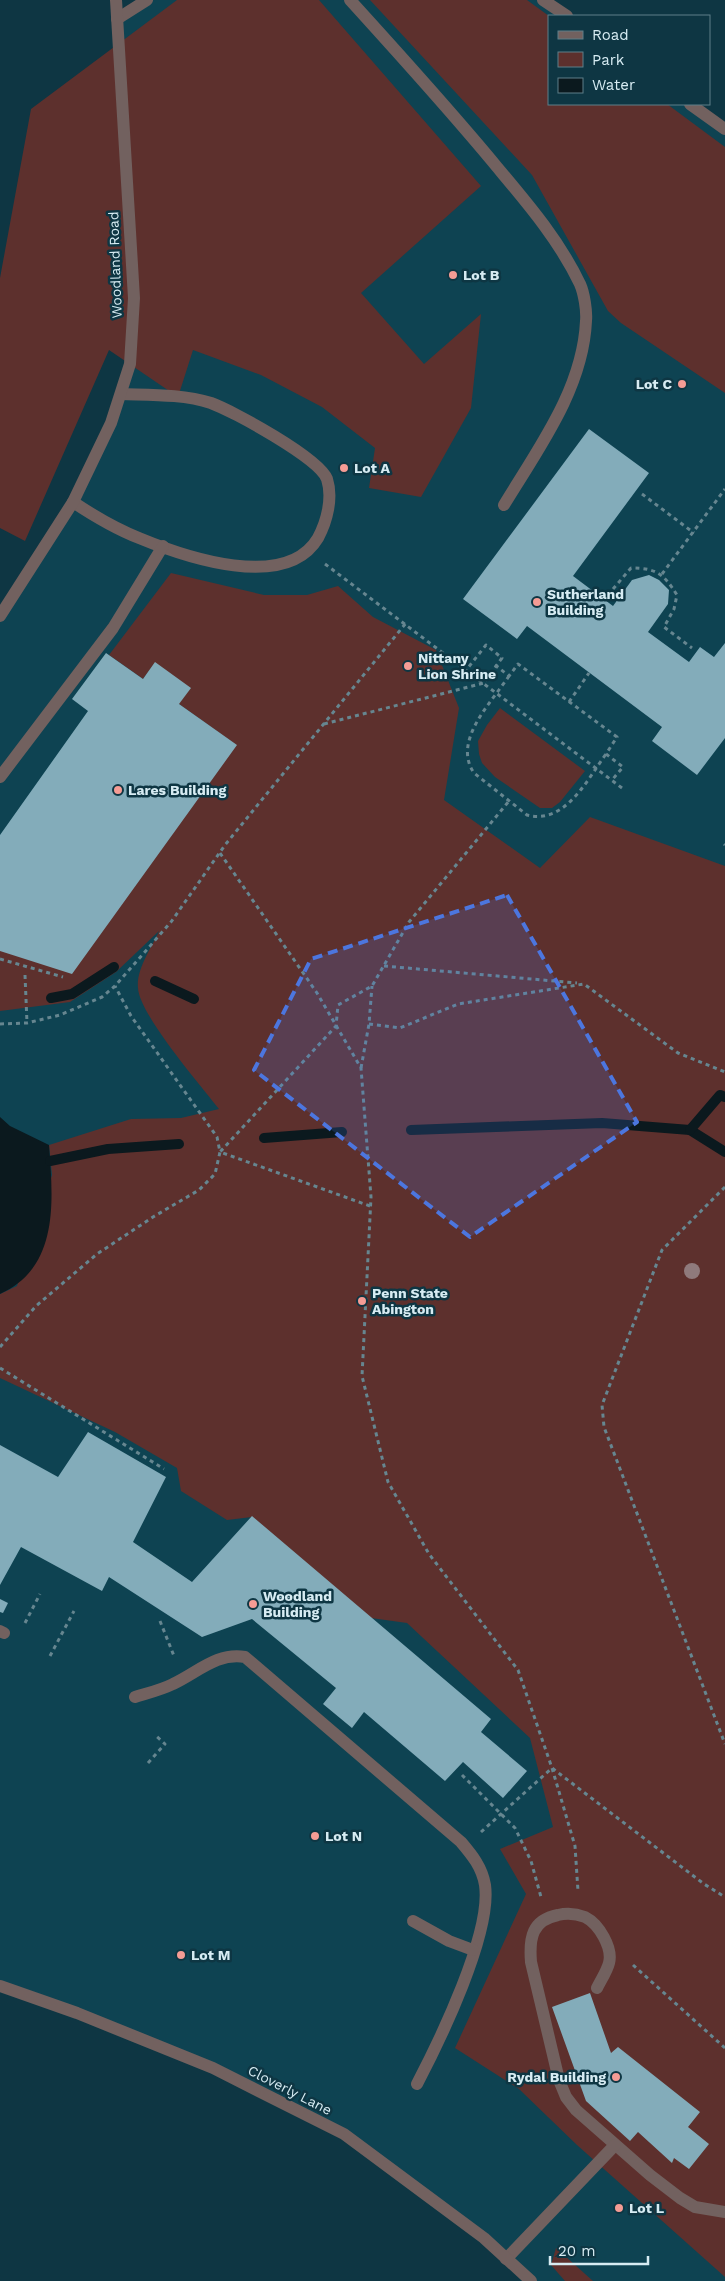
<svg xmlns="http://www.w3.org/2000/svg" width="725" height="2281" font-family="'Work Sans',sans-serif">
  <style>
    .built { fill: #0e4352 }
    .green { fill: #5d302d }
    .water { fill: #0b191e }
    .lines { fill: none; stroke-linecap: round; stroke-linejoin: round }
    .stream { stroke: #0b191e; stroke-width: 10 }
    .building { fill: #83acba }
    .path { stroke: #668690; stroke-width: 3; stroke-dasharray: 4 4; stroke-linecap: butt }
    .service { stroke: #72615f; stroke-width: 12 }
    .minor { stroke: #72615f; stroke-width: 12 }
    .tree { fill: #8f7a7c }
    .marked { fill: #4c76df; fill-opacity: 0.2; stroke: #4c76df; stroke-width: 4; stroke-dasharray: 10 6; stroke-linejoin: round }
    .poi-dot { fill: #f59c95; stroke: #0e3643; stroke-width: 2 }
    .labels { text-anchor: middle; stroke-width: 5; stroke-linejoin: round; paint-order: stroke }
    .street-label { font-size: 14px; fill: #d7ecf3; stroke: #0e3643 }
    .poi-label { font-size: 14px; font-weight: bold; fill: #d7ecf3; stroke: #0e3643; text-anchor: start }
  </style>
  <rect width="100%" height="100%" fill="#0e3643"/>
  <path class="built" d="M147,0H543L567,16H549V104H690L725,129V2281H531L344,2134L213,2068L0,1986V616L73,502L130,364L117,19Z"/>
  <g class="green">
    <path d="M177,0H319L481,186L361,293L424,364L481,314L471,408L421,497L369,488L375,448L322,407L261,375L193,350L178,397L109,350L25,541L0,528V278L31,109Z"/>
    <path d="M370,0H527L549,16V104H667L725,147V393L621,323L608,311L532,175Z"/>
    <path d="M171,573L264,595H307L338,586L373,617L436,650L459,708L444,800L540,868L590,817L725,866V2277L577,2145L519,2089L455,2048L526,1894L500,1849L553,1827L530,1738L407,1623L371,1618L252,1517L227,1520L181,1491L177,1468L115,1432L0,1378V1294L17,1286L52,1175L49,1145L131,1119L181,1118L219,1109C201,1086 139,1014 138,988C136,969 152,947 159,931L116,972L70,1002L0,1011V951L236,745L179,704L155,663L143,679L109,655Z"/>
    <path d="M500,708L585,771L560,802L552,808H540L495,777L482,763L479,754L478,741L487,725Z"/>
    <path d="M556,2248L593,2281H565L551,2265Z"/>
  </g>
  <path class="water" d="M0,1117L10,1126L49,1145C53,1200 60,1267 0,1294Z"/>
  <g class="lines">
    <g class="stream">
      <path d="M155,981L194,999"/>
      <path d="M51,998L72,994L114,967"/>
      <path d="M411,1130L602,1123L690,1130L725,1152"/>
      <path d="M690,1130L720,1095L725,1097"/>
      <path d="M264,1138L342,1132"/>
      <path d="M50,1161L108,1149L179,1144"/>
    </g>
  </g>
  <g class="building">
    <path d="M589,429L649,473L573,576L613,606L632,580L649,575L659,580L669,590L668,604L648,632L689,662L700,647L714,657L725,643V738L697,775L652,741L662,727L527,626L517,639L463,599Z"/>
    <path d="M106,653L143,679L155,662L191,688L179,704L237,745L72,974L0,951V835L88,711L72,699Z"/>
    <path d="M88,1432L166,1477L133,1542L192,1582L252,1516L491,1719L481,1732L527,1771L503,1798L463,1762L445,1781L364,1712L352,1728L323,1704L336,1688L252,1619L202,1637L109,1577L102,1591L21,1547L0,1585V1445L58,1477Z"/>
    <path d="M0,1599L8,1603L3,1613L0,1612Z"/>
    <path d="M590,1993L611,2053L618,2047L700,2112L688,2127L709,2144L689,2169L674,2158L672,2163L638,2132L630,2141L586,2101L552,2007Z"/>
  </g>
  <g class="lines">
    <g class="path">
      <path d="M642,494L694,533"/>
      <path d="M325,564L622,788"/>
      <path d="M662,574L725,489"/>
      <path d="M613,589L631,568C656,568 664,574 677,595L674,609L664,627L692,648"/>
      <path d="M495,665L509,676L518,664L617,737L606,754L623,767L612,780"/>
      <path d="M509,676C491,703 452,741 474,773L527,815C565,825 587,780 606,754"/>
      <path d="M569,702L589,673"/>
      <path d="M324,724L484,683L502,658L486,645L467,669"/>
      <path d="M724,844L725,845"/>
      <path d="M220,853L317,993L361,1068L371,1197L362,1376L388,1482L429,1554L518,1670L552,1768L575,1846L578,1891"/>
      <path d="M0,959L63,977"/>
      <path d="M384,966L577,983"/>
      <path d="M25,975L27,1023"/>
      <path d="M0,1024L27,1023L60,1015L102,997L115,986L171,922L225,845L406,623"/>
      <path d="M369,1024L400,1028L458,1004L584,984L678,1053L725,1072"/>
      <path d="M361,1068L369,1024L372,986"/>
      <path d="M725,1187L662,1250L602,1405L604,1427L725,1744"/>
      <path d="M370,1206L220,1152L336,1026L338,1005L372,986L409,922L509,801"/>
      <path d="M0,1347L36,1306L97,1254L153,1217L199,1190L215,1174L220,1152L217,1137L131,1016L115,986"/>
      <path d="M0,1368L164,1469"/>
      <path d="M160,1621L174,1656"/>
      <path d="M25,1623L40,1594"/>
      <path d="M50,1656L74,1611"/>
      <path d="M148,1763L165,1744L155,1735"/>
      <path d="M462,1775L515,1828L531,1861L541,1897"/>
      <path d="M481,1832L552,1768L704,1884L725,1897"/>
      <path d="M633,1965L725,2048"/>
    </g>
    <g class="service">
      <path d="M350,0C400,55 450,110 497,167C528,204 559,240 580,284C584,293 587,311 586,321C583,389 538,449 504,505"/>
      <path d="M73,502C94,516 116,529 139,538C185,557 286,592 318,538C327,521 333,498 327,479C319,458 233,411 211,403C183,394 150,395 121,394"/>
      <path d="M0,777L113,628L163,546"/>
      <path d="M0,1631L4,1633"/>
      <path d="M135,1697C148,1693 161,1690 173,1684C197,1673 217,1652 245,1657L461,1842C472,1855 482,1867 485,1885C492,1933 440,2040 417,2084"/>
      <path d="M413,1921L449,1941L473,1950"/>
      <path d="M597,1988C601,1980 607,1971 609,1963C613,1948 599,1924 585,1917C577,1914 567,1913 558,1915C532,1920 529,1938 531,1962L559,2080L566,2097L576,2110L650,2175L680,2198L695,2207L725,2212"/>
      <path d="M506,2259L615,2145"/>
    </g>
    <g class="minor">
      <path d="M543,0L567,16"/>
      <path d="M117,19L147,0"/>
      <path d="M690,104L725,129"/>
      <path d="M0,616L73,502L111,423L130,364L134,298L116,0"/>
      <path d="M0,1986L77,2013L213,2068L344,2134L484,2238L531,2281"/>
    </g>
  </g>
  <circle class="tree" cx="692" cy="1271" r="8"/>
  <path class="marked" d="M507,895L637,1122L470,1237L254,1070L311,959Z"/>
  <g class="poi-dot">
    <circle cx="453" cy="275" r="5"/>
    <circle cx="682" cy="384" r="5"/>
    <circle cx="344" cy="468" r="5"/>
    <circle cx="537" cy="602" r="5"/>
    <circle cx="408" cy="666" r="5"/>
    <circle cx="118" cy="790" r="5"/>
    <circle cx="362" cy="1301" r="5"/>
    <circle cx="253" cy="1604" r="5"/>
    <circle cx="315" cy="1836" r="5"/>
    <circle cx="181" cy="1955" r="5"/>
    <circle cx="616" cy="2077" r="5"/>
    <circle cx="619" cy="2208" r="5"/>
  </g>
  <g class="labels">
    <g class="street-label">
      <text transform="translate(115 265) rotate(-92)" y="5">Woodland Road</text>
      <text transform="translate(290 2090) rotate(27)" y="5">Cloverly Lane</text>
    </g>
    <g class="poi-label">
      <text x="463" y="280">Lot B</text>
      <text x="672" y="389" text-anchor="end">Lot C</text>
      <text x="354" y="473">Lot A</text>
      <text x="547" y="599">Sutherland<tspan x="547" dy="16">Building</tspan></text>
      <text x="418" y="663">Nittany<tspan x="418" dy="16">Lion Shrine</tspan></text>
      <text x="128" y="795">Lares Building</text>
      <text x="372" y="1298">Penn State<tspan x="372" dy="16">Abington</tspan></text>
      <text x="263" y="1601">Woodland<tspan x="263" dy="16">Building</tspan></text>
      <text x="325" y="1841">Lot N</text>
      <text x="191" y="1960">Lot M</text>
      <text x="606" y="2082" text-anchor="end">Rydal Building</text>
      <text x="629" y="2213">Lot L</text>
    </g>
  </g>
  <rect x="548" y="15" width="162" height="90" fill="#0e3643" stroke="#5e7f89"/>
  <rect x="558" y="31" width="25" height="8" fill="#72615f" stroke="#5e7f89"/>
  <text x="592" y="40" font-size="15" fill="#d7ecf3">Road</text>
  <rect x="558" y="52" width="25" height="15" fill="#5d302d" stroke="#5e7f89"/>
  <text x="592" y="65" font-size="15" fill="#d7ecf3">Park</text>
  <rect x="558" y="78" width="25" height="15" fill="#0b191e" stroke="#5e7f89"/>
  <text x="592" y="90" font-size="15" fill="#d7ecf3">Water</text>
  <path d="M550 2256v8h98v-8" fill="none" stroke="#d7ecf3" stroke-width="2.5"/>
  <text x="558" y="2256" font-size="15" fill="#d7ecf3" stroke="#0e3643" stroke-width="4" paint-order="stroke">20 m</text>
</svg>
